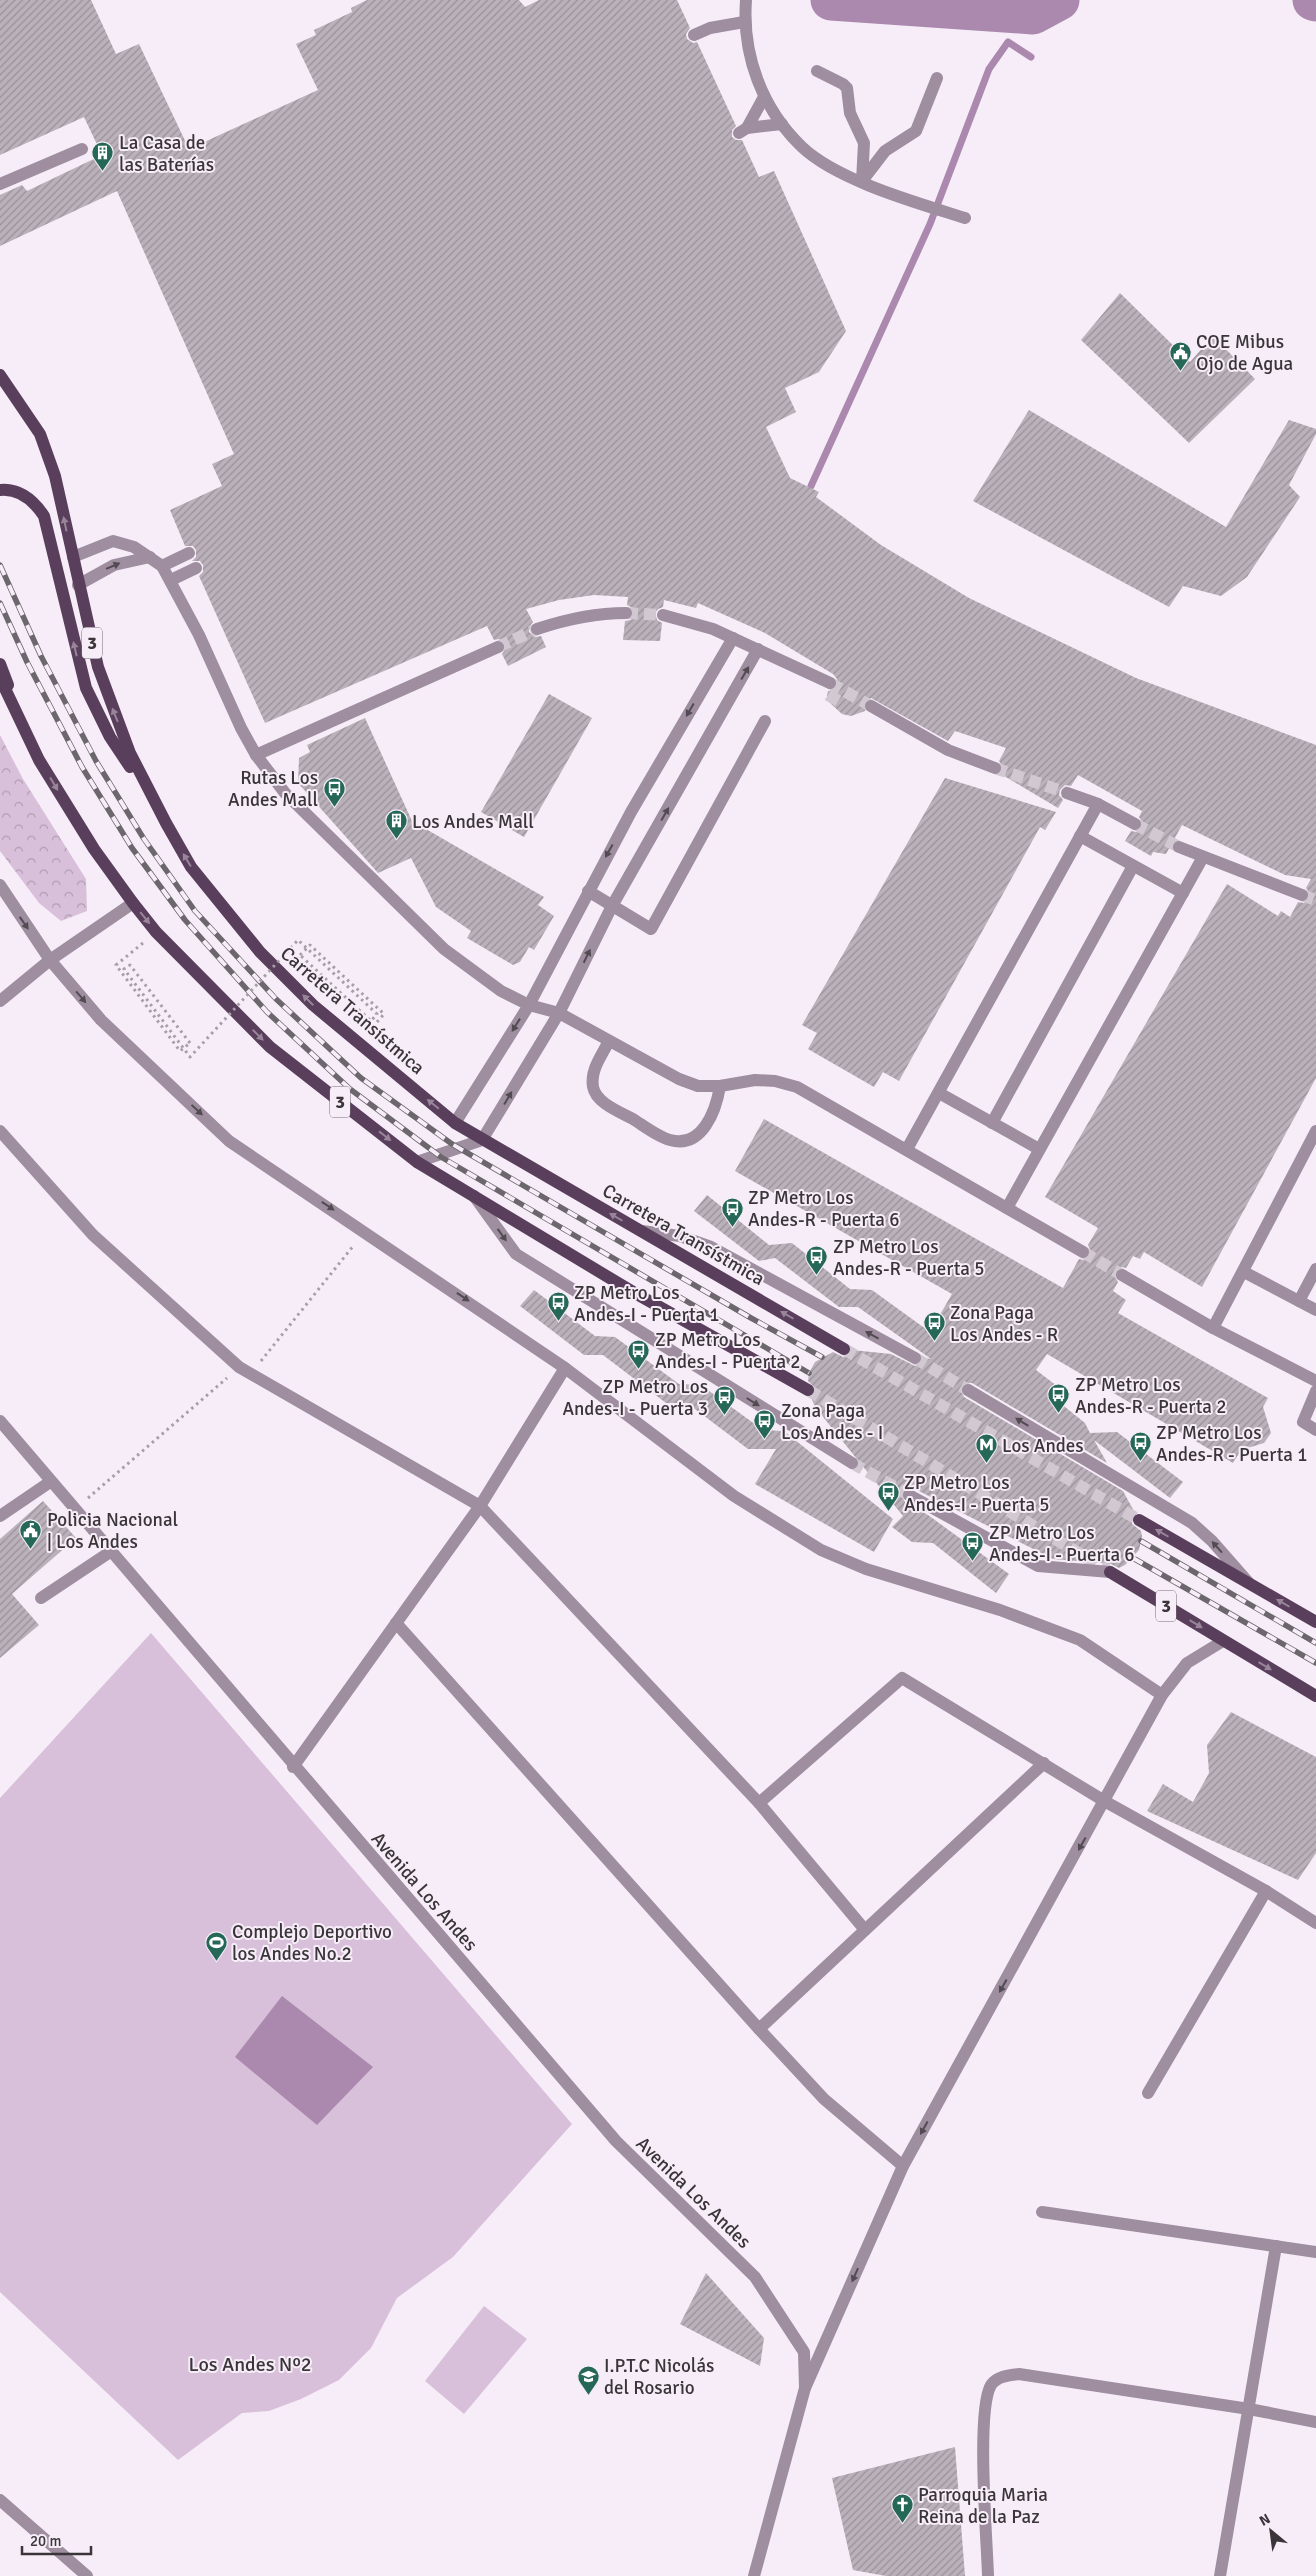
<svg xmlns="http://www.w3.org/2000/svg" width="1316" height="2576" font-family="Signika,sans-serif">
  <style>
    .park { fill: url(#park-crowns) }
    .pitch { fill: #d8c0da }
    .water { fill: #ab89ae }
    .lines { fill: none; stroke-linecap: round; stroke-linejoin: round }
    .stream { stroke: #ab89ae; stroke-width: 7 }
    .river { stroke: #ab89ae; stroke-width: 41 }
    .building { fill: url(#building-hatch) }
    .minor-tunnel { stroke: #d1c8d2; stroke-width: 12; stroke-dasharray: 12 6; stroke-linecap: butt }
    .major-tunnel { stroke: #d1c8d2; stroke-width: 12; stroke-dasharray: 12 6; stroke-linecap: butt }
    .path { stroke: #a79fa7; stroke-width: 3; stroke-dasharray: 2.5 4; stroke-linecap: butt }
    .minor { stroke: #9e8e9f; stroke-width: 12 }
    .major { stroke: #593f5c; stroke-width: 12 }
    .rail-casing { stroke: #6c676d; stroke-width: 5.5 }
    .rail { stroke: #f7edf8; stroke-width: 4; stroke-dasharray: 11; stroke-linecap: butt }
    .path-bridge { stroke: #a79fa7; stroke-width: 3; stroke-dasharray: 2.5 4; stroke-linecap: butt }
    .oneway { fill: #98859a }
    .oneway2 { fill: #524b52 }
    .labels { text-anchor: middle; stroke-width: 4; stroke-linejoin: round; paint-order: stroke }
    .shield { fill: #f7edf8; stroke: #726c72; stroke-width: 1 }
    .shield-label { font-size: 18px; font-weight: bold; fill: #393539 }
    .poi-label { font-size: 19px; fill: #393539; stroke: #f7edf8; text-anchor: start }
    .street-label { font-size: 19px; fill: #393539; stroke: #f7edf8 }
    .neighbourhood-label { font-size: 20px; fill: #393539; stroke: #f7edf8 }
  </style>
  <defs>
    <pattern id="park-crowns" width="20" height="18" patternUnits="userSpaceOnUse" patternTransform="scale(1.25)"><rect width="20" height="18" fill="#d8c0da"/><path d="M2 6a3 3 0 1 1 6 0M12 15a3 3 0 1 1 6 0" fill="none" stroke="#b09db2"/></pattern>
    <pattern id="building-hatch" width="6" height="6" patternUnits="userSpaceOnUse" patternTransform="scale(1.25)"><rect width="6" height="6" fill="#bbb1bb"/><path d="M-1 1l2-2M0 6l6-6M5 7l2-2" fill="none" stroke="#999199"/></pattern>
  </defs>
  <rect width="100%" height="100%" fill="#f7edf8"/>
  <path class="park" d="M0,735L23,779L86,879L87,911L61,921L39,903L0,851Z"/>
  <g class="pitch">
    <path d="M151,1633L572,2124L453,2257L397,2298L371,2348L339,2380L301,2399L269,2411L242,2413L178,2460L0,2292V1798Z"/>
    <path d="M484,2306L527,2339L464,2414L425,2381Z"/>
  </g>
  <path class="water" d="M282,1996L373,2067L317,2125L235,2057Z"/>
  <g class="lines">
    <path class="stream" d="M811,486L930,224L989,69L1008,42L1031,57"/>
    <g class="river">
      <path d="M831,0L1033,14L1059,0"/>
      <path d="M1313,0L1316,1"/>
    </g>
  </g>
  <g class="building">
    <path d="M0,0H91L116,54L139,44L189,149L318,90L296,44L316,35L314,30L352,12L351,8L367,0H519L525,7L539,0H677L690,28L686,34L687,39L693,43L697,42L736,126L732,130V137L736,140H742L759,177L774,171L846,331L819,372L785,388L796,412L766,427L790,478L819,492L816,497L881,545L969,598L1136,678L1316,745V1078L1202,1287L1144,1252L1140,1259L1133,1256L1126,1268L1122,1267L1115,1271L1114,1275L1118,1282L1113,1291L1126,1300L1118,1313L1268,1398L1263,1407L1271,1433L1264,1443L1241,1450L1233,1463L1047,1354L1036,1370L1061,1389L1055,1399L1085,1423L1090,1433L1117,1432L1183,1482L1170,1498L1094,1440L1107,1463L972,1383H964L960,1389L964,1397L1123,1491L1135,1513L1132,1516V1524L1141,1531L1142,1536L1139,1550L1125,1565L1119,1568L1111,1564L1053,1559L913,1488H904L901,1495L905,1502L928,1515L1009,1574L996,1593L933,1543L912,1542L892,1527L903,1516L815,1407L811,1397L816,1389L808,1381L809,1373L815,1362L833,1352L843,1357L848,1356L852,1350L891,1354L915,1366L920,1365L923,1358L931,1359L858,1307H839L775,1258L759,1261L694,1211L707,1195L769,1245L792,1243L850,1289L872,1290L930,1332L952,1294L735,1171L764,1119L1063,1288L1079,1259L1083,1260L1090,1256L1091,1252L1088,1245L1098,1228L1045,1197L1227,884L1278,916L1281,911L1290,917L1298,902L1304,903L1309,898L1310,893L1306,888L1311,879L1285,875L1182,825L1166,854L1153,852L1151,856L1125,841L1131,831L1136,832L1142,828L1143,823L1139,817L1142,811L1078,775L1071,786L1065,785L1060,790L1059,795L1063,800L1058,808L1001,774L1003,767L999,761L1006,748L955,731L948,741L871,698L864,702L865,711L851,716L842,714L830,703L827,696L828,691L834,690L838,686L837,679L833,674L765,633L698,603L696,608L664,600L663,607L658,609L655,613L657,620L662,623L660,641L623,640L625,621L631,620L634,613L633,608L627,605L628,597L594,595L559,600L526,609L533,622L529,627V632L535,637L541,636L546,647L508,666L502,654L506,648L505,643L499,639L494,640L487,626L265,723L199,576L203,572V565L200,561H192L196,557V550L193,546H185L170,510L222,486L212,464L234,454L117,191L0,246V195L22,185L27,191L102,155L84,117L0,155Z"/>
    <path d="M1120,293L1190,362L1213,336L1255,379L1189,443L1081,340Z"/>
    <path d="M1029,410L1226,527L1289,420L1316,429V434L1289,485L1300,497L1247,577L1221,596L1183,586L1169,607L973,501Z"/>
    <path d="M549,694L592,718L524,837L481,812Z"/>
    <path d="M365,718L412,821L544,897L538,905L554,916L534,950L529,947L520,962L513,965L467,938L471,931L436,907L411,858L378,873L298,783L299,758L310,752L307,745Z"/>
    <path d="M945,778L1056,812L1045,830L1040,827L899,1081L883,1072L874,1087L808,1049L817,1033L802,1025Z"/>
    <path d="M534,1290L595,1336L615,1337L679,1384L701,1385L763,1430L784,1431L893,1519L874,1552L755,1484L776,1449H748L687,1403H666L603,1355H584L520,1306Z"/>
    <path d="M43,1501L76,1538L12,1594L39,1625L0,1658V1539Z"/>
    <path d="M1231,1712L1316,1757V1853L1298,1880L1147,1811L1163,1784L1193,1802L1209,1773L1207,1745Z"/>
    <path d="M706,2273L764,2338L760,2366L680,2324Z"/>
    <path d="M955,2447L965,2576H886L853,2570L832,2478Z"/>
  </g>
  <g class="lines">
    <g class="minor-tunnel">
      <path d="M626,613L663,615"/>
      <path d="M498,647L537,629"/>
      <path d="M830,683L871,706"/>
      <path d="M830,703L839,688"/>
      <path d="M995,768L1067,793"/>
      <path d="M1135,824L1179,847"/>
      <path d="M1302,895L1316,900"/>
      <path d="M1083,1252L1122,1275"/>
      <path d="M915,1358L968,1390"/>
      <path d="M852,1463L909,1495"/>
    </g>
    <g class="major-tunnel">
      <path d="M844,1349L1139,1520"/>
      <path d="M808,1390L1110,1572"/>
    </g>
    <g class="path">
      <path d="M143,943L116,965L180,1051L190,1043"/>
      <path d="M300,955L310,945L384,1014L370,1030"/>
      <path d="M261,1361L354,1245"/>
      <path d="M88,1498L227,1378"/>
    </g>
    <g class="minor">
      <path d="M746,0C742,55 762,109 802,147C838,181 918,203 965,218"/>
      <path d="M694,35L710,28L744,22"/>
      <path d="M817,71L843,84L847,88L850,113L864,143L862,181"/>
      <path d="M747,128L764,97"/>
      <path d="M739,133L747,128L782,124"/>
      <path d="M862,181L885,151L916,131L937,78"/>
      <path d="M0,184L82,149"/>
      <path d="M73,557L113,541L134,547L162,566L199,635L241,728L256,755L285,793L444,949L501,991L529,1005L559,1013L679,1079L698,1086H720L755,1080L775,1081L797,1087L1083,1252"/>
      <path d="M162,566L189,553"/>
      <path d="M171,580L196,568"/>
      <path d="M78,585L114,565L150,557"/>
      <path d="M663,615L713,629L830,683"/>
      <path d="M537,629C567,619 594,613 626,613"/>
      <path d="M871,706L948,750L995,768"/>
      <path d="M256,755L498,647"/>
      <path d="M1067,793L1098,804L1135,824"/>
      <path d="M1080,836L1183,893"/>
      <path d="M1179,847L1302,895"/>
      <path d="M0,885L50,960L101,1020L229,1141L565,1368L734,1496L821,1550L866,1569L1000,1610L1080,1640L1162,1695"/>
      <path d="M588,891L651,929L765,721"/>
      <path d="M0,1001L50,960L133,903"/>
      <path d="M609,1041C602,1055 590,1070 593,1087C596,1103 620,1112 633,1119C644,1126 658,1137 670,1140C702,1149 716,1111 720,1086"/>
      <path d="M939,1093L1039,1149"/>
      <path d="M455,1123L529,1005L631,812L733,638"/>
      <path d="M992,1123L1133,866"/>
      <path d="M0,1131L93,1235L239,1367L480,1506L759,1803L865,1930"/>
      <path d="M907,1149L1098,804"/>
      <path d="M417,1162L482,1140L559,1013L612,906L758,649"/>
      <path d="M474,1196L516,1254L852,1463"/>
      <path d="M1007,1208L1203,857"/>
      <path d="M642,1231L680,1236L711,1247L915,1358"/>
      <path d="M1244,1272L1316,1310"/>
      <path d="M1122,1275L1213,1328L1316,1381"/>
      <path d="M1299,1301L1316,1269"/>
      <path d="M1213,1328L1316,1131"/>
      <path d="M968,1390L1192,1523L1212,1541L1248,1582"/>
      <path d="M1316,1391L1303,1422L1316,1430"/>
      <path d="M0,1421L616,2141L755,2277L804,2352L805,2388"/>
      <path d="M909,1495L1038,1566L1110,1572"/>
      <path d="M0,1516L50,1482"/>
      <path d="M41,1598L110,1552"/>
      <path d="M396,1623L759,2029L824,2099L903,2166"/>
      <path d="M293,1767L480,1506L565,1368"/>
      <path d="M759,1803L902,1678L1106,1802L1266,1891L1316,1923"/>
      <path d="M759,2029L1044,1763"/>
      <path d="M1148,2093L1266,1891"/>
      <path d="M1042,2212L1316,2252"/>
      <path d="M0,2500L87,2576"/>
      <path d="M754,2576L805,2388L903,2166L1162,1695L1187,1663L1223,1641"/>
      <path d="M988,2576C987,2539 976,2411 991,2385C997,2376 1010,2375 1019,2374L1249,2409L1316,2422"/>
      <path d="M1220,2576L1276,2246"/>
    </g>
    <g class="major">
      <path d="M0,375L40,434L55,476L98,667L130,753L166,823L191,867L260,952L313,1005L455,1123L844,1349"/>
      <path d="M0,490C20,488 34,501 44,516L86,688L110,737L130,767"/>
      <path d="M0,664L8,685"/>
      <path d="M0,678L39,760L94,849L133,903L156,932L270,1047L417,1162L633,1292L808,1390"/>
      <path d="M1139,1520L1316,1622"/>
      <path d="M1110,1572L1316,1696"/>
    </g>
    <defs>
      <g id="rail">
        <path d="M0,565L41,656L96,761L144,839L195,911L276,999L361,1078L452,1144L751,1318L822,1357"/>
        <path d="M0,603L27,662L82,767L132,848L185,920L267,1012L350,1089L441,1157L809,1373"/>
        <path d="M1141,1541L1316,1643"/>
        <path d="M1133,1558L1316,1663"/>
      </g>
    </defs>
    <use href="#rail" class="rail-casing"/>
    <use href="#rail" class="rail"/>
    <path class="path-bridge" d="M190,1043L130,965L124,969L190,1057L298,940L377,1014L371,1021L300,955"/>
  </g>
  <defs><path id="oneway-solid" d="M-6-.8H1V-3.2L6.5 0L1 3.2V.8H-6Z" transform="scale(1.25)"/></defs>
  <g class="oneway">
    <use href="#oneway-solid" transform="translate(65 524) rotate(-102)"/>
    <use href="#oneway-solid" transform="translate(75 649) rotate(-103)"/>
    <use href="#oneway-solid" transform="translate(115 715) rotate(-112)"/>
    <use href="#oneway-solid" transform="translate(54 784) rotate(59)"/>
    <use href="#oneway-solid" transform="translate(187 860) rotate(-121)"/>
    <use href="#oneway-solid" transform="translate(145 918) rotate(51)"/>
    <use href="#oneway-solid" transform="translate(308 1000) rotate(-135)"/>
    <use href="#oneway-solid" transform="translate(258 1035) rotate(45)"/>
    <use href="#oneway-solid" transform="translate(433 1104) rotate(-141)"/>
    <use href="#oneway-solid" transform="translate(385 1136) rotate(38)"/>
    <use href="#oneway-solid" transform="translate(616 1217) rotate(-150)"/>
    <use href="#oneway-solid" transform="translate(787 1315) rotate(-150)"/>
    <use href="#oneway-solid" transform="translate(1162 1533) rotate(-150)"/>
    <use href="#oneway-solid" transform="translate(1283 1603) rotate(-150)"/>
    <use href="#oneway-solid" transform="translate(1196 1624) rotate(31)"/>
    <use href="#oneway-solid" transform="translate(1265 1666) rotate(31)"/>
  </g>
  <g class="oneway2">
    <use href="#oneway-solid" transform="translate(113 566) rotate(-23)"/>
    <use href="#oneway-solid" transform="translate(745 673) rotate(-60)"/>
    <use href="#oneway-solid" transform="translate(690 710) rotate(120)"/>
    <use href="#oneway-solid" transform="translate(665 814) rotate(-60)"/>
    <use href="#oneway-solid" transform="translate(609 851) rotate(119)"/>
    <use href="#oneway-solid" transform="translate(24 923) rotate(55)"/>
    <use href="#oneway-solid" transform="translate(587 956) rotate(-64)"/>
    <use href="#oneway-solid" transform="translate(81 997) rotate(49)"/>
    <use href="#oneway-solid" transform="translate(516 1025) rotate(122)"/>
    <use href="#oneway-solid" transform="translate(508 1098) rotate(-59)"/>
    <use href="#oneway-solid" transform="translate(197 1110) rotate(43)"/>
    <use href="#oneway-solid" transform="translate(328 1206) rotate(34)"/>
    <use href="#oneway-solid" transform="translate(502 1235) rotate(54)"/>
    <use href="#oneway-solid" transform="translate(463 1297) rotate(34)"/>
    <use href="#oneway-solid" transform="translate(872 1335) rotate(-151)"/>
    <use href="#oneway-solid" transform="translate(753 1402) rotate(32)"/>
    <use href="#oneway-solid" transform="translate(1022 1422) rotate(-149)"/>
    <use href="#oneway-solid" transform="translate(1217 1547) rotate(-132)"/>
    <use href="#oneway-solid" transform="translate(1082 1844) rotate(119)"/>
    <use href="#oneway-solid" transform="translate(1003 1986) rotate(119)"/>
    <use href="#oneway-solid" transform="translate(924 2128) rotate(119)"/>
    <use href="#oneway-solid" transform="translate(855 2275) rotate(114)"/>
  </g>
  <defs>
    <symbol id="building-pin" viewBox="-11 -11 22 30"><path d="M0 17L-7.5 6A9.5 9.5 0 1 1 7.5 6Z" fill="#266857" stroke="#f7edf8"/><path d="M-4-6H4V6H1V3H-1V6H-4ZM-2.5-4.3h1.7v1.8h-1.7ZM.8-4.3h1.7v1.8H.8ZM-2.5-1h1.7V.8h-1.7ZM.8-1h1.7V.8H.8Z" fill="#fff"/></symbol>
    <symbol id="civic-pin" viewBox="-11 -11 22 30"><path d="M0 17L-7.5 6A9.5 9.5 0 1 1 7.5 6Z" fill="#266857" stroke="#f7edf8"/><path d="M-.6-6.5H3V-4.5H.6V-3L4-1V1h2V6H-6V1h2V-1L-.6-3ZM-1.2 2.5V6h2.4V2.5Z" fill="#fff"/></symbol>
    <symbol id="bus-pin" viewBox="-11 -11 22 30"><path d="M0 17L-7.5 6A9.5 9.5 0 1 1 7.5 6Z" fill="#266857" stroke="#f7edf8"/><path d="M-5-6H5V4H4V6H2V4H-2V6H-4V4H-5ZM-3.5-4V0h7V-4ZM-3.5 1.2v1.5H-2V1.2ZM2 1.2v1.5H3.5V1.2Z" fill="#fff"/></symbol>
    <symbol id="metro-pin" viewBox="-11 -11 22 30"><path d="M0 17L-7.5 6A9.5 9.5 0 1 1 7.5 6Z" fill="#266857" stroke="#f7edf8"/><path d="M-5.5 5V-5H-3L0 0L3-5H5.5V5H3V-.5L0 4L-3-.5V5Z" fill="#fff"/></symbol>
    <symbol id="stadium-pin" viewBox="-11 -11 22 30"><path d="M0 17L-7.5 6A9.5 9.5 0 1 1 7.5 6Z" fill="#266857" stroke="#f7edf8"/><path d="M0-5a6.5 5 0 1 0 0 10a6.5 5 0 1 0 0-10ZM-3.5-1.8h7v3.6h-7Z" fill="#fff"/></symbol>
    <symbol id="school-pin" viewBox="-11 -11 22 30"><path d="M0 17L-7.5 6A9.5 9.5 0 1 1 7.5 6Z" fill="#266857" stroke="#f7edf8"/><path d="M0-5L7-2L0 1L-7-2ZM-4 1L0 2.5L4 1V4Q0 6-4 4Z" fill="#fff"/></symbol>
    <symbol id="church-pin" viewBox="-11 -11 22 30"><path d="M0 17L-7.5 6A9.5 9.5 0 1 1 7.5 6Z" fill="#266857" stroke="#f7edf8"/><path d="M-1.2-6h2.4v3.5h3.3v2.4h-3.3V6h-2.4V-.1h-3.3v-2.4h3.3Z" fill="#fff"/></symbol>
  </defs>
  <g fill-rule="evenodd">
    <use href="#building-pin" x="90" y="140" width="25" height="34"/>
    <use href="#civic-pin" x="1168" y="340" width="25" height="34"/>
    <use href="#bus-pin" x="322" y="776" width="25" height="34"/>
    <use href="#building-pin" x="384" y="808" width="25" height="34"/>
    <use href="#bus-pin" x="720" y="1196" width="25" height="34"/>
    <use href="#bus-pin" x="804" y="1244" width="25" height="34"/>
    <use href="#bus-pin" x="546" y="1290" width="25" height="34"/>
    <use href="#bus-pin" x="922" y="1310" width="25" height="34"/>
    <use href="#bus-pin" x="626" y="1338" width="25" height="34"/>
    <use href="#bus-pin" x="1046" y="1382" width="25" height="34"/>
    <use href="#bus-pin" x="712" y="1384" width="25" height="34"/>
    <use href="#bus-pin" x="752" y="1408" width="25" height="34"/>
    <use href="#bus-pin" x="1128" y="1430" width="25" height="34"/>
    <use href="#metro-pin" x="974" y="1432" width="25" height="34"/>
    <use href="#bus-pin" x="876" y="1480" width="25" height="34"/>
    <use href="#civic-pin" x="18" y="1518" width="25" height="34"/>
    <use href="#bus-pin" x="960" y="1530" width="25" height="34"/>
    <use href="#stadium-pin" x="204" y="1930" width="25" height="34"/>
    <use href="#school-pin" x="576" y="2364" width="25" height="34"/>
    <use href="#church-pin" x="890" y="2492" width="25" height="34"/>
  </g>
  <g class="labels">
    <g class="shield">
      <rect x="82" y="627.5" width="20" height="31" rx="4"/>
      <rect x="330" y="1086.5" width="20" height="31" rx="4"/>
      <rect x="1156" y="1590.5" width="20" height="31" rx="4"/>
    </g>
    <g class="shield-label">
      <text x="92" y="649">3</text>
      <text x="340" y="1108">3</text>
      <text x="1166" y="1612">3</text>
    </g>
    <g class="poi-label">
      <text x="119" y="149">La Casa de<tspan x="119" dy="22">las Baterías</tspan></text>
      <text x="1196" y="348">COE Mibus<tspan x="1196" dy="22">Ojo de Agua</tspan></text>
      <text x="318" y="784" text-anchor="end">Rutas Los<tspan x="318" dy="22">Andes Mall</tspan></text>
      <text x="412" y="828">Los Andes Mall</text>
      <text x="748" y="1204">ZP Metro Los<tspan x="748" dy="22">Andes-R - Puerta 6</tspan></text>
      <text x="833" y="1253">ZP Metro Los<tspan x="833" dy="22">Andes-R - Puerta 5</tspan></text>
      <text x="574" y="1299">ZP Metro Los<tspan x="574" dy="22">Andes-I - Puerta 1</tspan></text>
      <text x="950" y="1319">Zona Paga<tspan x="950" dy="22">Los Andes - R</tspan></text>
      <text x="655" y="1346">ZP Metro Los<tspan x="655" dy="22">Andes-I - Puerta 2</tspan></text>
      <text x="1075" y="1391">ZP Metro Los<tspan x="1075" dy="22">Andes-R - Puerta 2</tspan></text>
      <text x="708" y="1393" text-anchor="end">ZP Metro Los<tspan x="708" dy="22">Andes-I - Puerta 3</tspan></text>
      <text x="781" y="1417">Zona Paga<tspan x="781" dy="22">Los Andes - I</tspan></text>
      <text x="1156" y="1439">ZP Metro Los<tspan x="1156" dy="22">Andes-R - Puerta 1</tspan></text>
      <text x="1002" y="1452">Los Andes</text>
      <text x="904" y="1489">ZP Metro Los<tspan x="904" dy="22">Andes-I - Puerta 5</tspan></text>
      <text x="47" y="1526">Policia Nacional<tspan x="47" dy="22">| Los Andes</tspan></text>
      <text x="989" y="1539">ZP Metro Los<tspan x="989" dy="22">Andes-I - Puerta 6</tspan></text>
      <text x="232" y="1938">Complejo Deportivo<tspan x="232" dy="22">los Andes No.2</tspan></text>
      <text x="604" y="2372">I.P.T.C Nicolás<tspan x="604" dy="22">del Rosario</tspan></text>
      <text x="918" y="2501">Parroquia Maria<tspan x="918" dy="22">Reina de la Paz</tspan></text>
    </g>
    <g class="street-label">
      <text transform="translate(353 1010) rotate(41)" y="7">Carretera Transístmica</text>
      <text transform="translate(684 1234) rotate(30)" y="7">Carretera Transístmica</text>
      <text transform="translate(425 1891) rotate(49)" y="7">Avenida Los Andes</text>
      <text transform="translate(694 2192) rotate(44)" y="7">Avenida Los Andes</text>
    </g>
    <g class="neighbourhood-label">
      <text x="250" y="2371">Los Andes Nº2</text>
    </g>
  </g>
  <g transform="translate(1271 2531) rotate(331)" stroke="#f7edf8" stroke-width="4" paint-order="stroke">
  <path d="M0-4L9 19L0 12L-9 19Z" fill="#393539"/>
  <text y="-8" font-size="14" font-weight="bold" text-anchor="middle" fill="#393539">N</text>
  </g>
  <path d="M22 2546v8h69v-8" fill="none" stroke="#393539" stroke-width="2.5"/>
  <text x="30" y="2546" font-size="15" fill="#393539" stroke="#f7edf8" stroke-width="4" paint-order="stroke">20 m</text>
</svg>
